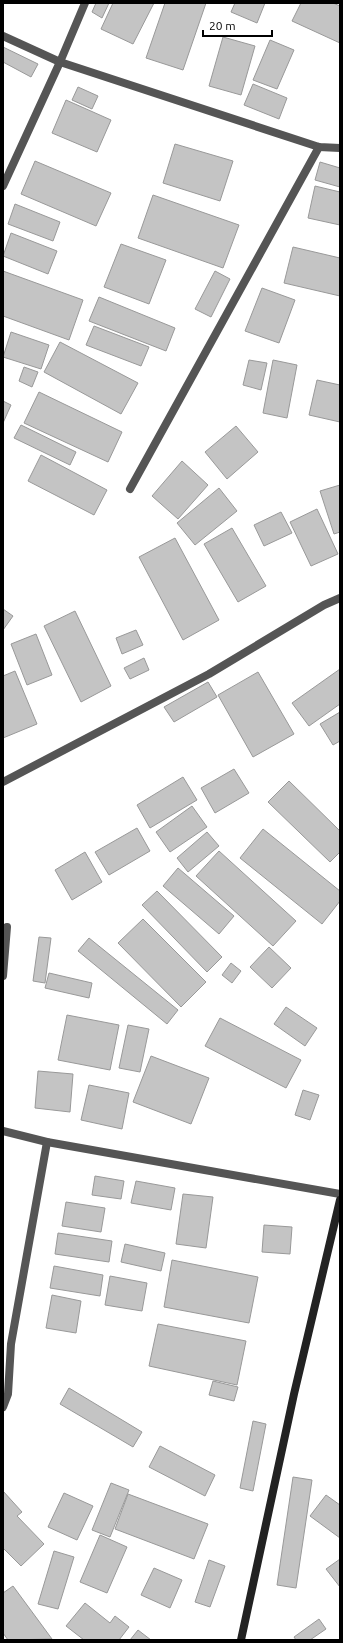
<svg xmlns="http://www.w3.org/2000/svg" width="343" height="1643" font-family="Ubuntu,sans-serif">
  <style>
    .building { fill: #c4c4c4; stroke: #999 }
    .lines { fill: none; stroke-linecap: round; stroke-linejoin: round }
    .minor { stroke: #555; stroke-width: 8 }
    .secondary { stroke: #222; stroke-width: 8 }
  </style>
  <rect width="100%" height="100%" fill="#fff"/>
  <g class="building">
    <path d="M96,3H109L102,18L92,12Z"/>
    <path d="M113,3H154L133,44L101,29Z"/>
    <path d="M165,3H206L183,70L146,58Z"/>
    <path d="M235,3H265L257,23L231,12Z"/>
    <path d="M301,3H333L340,6V43L292,21Z"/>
    <path d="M223,37L255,46L241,95L209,86Z"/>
    <path d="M270,40L294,50L277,89L253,80Z"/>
    <path d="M3,47L38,64L31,77L3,62Z"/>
    <path d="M253,84L287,98L279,119L244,105Z"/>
    <path d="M78,87L98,96L92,109L72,100Z"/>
    <path d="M66,100L111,120L97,152L52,133Z"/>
    <path d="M175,144L233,161L220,201L163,183Z"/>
    <path d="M35,161L111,193L96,226L21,194Z"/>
    <path d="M320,162L340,168V187L315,180Z"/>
    <path d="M315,186L340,192V225L308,218Z"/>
    <path d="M153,195L239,225L223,268L138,238Z"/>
    <path d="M15,204L60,222L53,241L8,224Z"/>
    <path d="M11,233L57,251L48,274L3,256Z"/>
    <path d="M121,244L166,260L149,304L104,287Z"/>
    <path d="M293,247L340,258V296L284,283Z"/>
    <path d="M3,271L83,300L69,340L3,316Z"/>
    <path d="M215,271L230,279L211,317L195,309Z"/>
    <path d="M262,288L295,300L279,343L245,331Z"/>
    <path d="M99,297L175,328L166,351L89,321Z"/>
    <path d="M94,326L149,347L141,366L86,345Z"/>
    <path d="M11,332L49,345L41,369L3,357Z"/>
    <path d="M60,342L138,383L121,414L44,372Z"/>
    <path d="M249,360L267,363L261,390L243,385Z"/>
    <path d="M273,360L297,365L287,418L263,413Z"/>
    <path d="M24,367L38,372L32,387L19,381Z"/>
    <path d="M317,380L340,385V422L309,415Z"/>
    <path d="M39,392L122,432L108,462L24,423Z"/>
    <path d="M3,401L11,405L3,423Z"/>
    <path d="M21,425L76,452L70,465L14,438Z"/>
    <path d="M236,426L258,452L227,479L205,452Z"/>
    <path d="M41,455L107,490L94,515L28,481Z"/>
    <path d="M182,461L208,485L178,519L152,496Z"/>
    <path d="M340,485V532L334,534L320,491Z"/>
    <path d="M219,488L237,511L195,545L177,523Z"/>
    <path d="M317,509L338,554L311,566L290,522Z"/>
    <path d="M281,512L292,533L264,546L254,525Z"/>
    <path d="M232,528L266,586L238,602L204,544Z"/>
    <path d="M175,538L219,620L183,640L139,557Z"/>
    <path d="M3,609L13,616L3,630Z"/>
    <path d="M75,611L111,686L81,702L44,626Z"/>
    <path d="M136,630L143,645L122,654L116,638Z"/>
    <path d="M36,634L52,675L27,685L11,644Z"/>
    <path d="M144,658L149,670L130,679L124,668Z"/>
    <path d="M340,669V704L309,726L292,703Z"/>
    <path d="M15,671L37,724L3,738V676Z"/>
    <path d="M258,672L294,734L253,757L218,695Z"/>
    <path d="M208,682L217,697L174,722L164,707Z"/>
    <path d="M340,712V741L333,745L320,724Z"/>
    <path d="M234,769L249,793L215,813L201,788Z"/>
    <path d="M183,777L197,800L150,828L137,805Z"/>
    <path d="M289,781L340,831V852L330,862L268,802Z"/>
    <path d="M192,806L207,827L170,852L156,832Z"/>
    <path d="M137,828L150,851L109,875L95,852Z"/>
    <path d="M263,829L340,891V901L322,924L240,858Z"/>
    <path d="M207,832L219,846L188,872L177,858Z"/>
    <path d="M219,851L296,921L273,946L196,876Z"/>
    <path d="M85,852L102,882L72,900L55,870Z"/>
    <path d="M178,868L234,916L219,934L163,886Z"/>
    <path d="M157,891L222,957L207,972L142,905Z"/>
    <path d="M143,919L206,982L181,1007L118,943Z"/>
    <path d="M39,937L51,938L45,983L33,981Z"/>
    <path d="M89,938L178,1010L167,1024L78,951Z"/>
    <path d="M269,947L291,968L272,988L250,967Z"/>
    <path d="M231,963L241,971L232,983L222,975Z"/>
    <path d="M49,973L92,983L89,998L45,988Z"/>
    <path d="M286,1007L317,1028L305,1046L274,1024Z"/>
    <path d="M67,1015L119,1025L110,1070L58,1060Z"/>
    <path d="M220,1018L301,1060L286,1088L205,1046Z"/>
    <path d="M128,1025L149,1029L140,1072L119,1068Z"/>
    <path d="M151,1056L209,1078L191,1124L133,1102Z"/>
    <path d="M38,1071L73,1074L70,1112L35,1108Z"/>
    <path d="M89,1085L129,1093L122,1129L81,1120Z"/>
    <path d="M303,1090L319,1095L310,1120L295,1115Z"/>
    <path d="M95,1176L124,1181L121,1199L92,1195Z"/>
    <path d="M136,1181L175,1188L171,1210L131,1203Z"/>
    <path d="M183,1194L213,1197L206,1248L176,1244Z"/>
    <path d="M66,1202L105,1208L101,1232L62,1226Z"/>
    <path d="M264,1225L292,1227L290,1254L262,1252Z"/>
    <path d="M58,1233L112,1241L109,1262L55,1254Z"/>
    <path d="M125,1244L165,1253L161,1271L121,1262Z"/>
    <path d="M172,1260L258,1277L249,1323L164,1307Z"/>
    <path d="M54,1266L103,1275L100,1296L50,1288Z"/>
    <path d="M110,1276L147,1283L142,1311L105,1305Z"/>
    <path d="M52,1295L81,1301L76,1333L46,1328Z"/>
    <path d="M158,1324L246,1341L237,1385L149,1366Z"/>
    <path d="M213,1381L238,1387L234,1401L209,1395Z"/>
    <path d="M69,1388L142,1432L133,1447L60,1404Z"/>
    <path d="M253,1421L266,1424L253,1491L240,1488Z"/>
    <path d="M160,1446L215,1475L205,1496L149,1467Z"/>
    <path d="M293,1477L312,1480L296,1588L277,1585Z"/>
    <path d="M111,1483L129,1490L110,1537L92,1530Z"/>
    <path d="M3,1491L22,1512L17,1516L44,1544L21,1566L3,1548Z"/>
    <path d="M64,1493L93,1506L77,1540L48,1527Z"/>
    <path d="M128,1494L208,1524L194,1559L115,1529Z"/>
    <path d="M326,1495L340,1505V1538L310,1516Z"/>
    <path d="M100,1535L127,1547L107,1593L80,1582Z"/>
    <path d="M54,1551L74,1557L58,1609L38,1604Z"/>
    <path d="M340,1559V1587L326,1569Z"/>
    <path d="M209,1560L225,1566L210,1607L195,1602Z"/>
    <path d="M154,1568L182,1580L170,1608L141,1595Z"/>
    <path d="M13,1586L52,1639L8,1640L3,1633V1593Z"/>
    <path d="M85,1603L110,1623L115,1616L129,1627L119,1640H84L66,1626Z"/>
    <path d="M319,1619L326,1629L310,1640H296L294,1637Z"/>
    <path d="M138,1630L151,1640H130Z"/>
  </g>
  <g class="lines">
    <g class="minor">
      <path d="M3,36L60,62L319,147L340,148"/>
      <path d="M3,186L60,62L85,3"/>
      <path d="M130,489L319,147"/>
      <path d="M3,782L209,674L324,605L340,598"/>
      <path d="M3,976L7,927"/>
      <path d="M3,1131L47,1142L340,1194"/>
      <path d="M3,1407L8,1394L11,1344L47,1142"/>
    </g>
    <path class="secondary" d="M241,1640L294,1394L340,1200"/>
  </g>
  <rect width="343" height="1643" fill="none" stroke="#000000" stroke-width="8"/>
  <path d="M203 30v6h69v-6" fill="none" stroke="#000000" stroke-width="2"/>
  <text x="209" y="30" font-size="12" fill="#000000" stroke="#ffffff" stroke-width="3" paint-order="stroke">20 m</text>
</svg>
